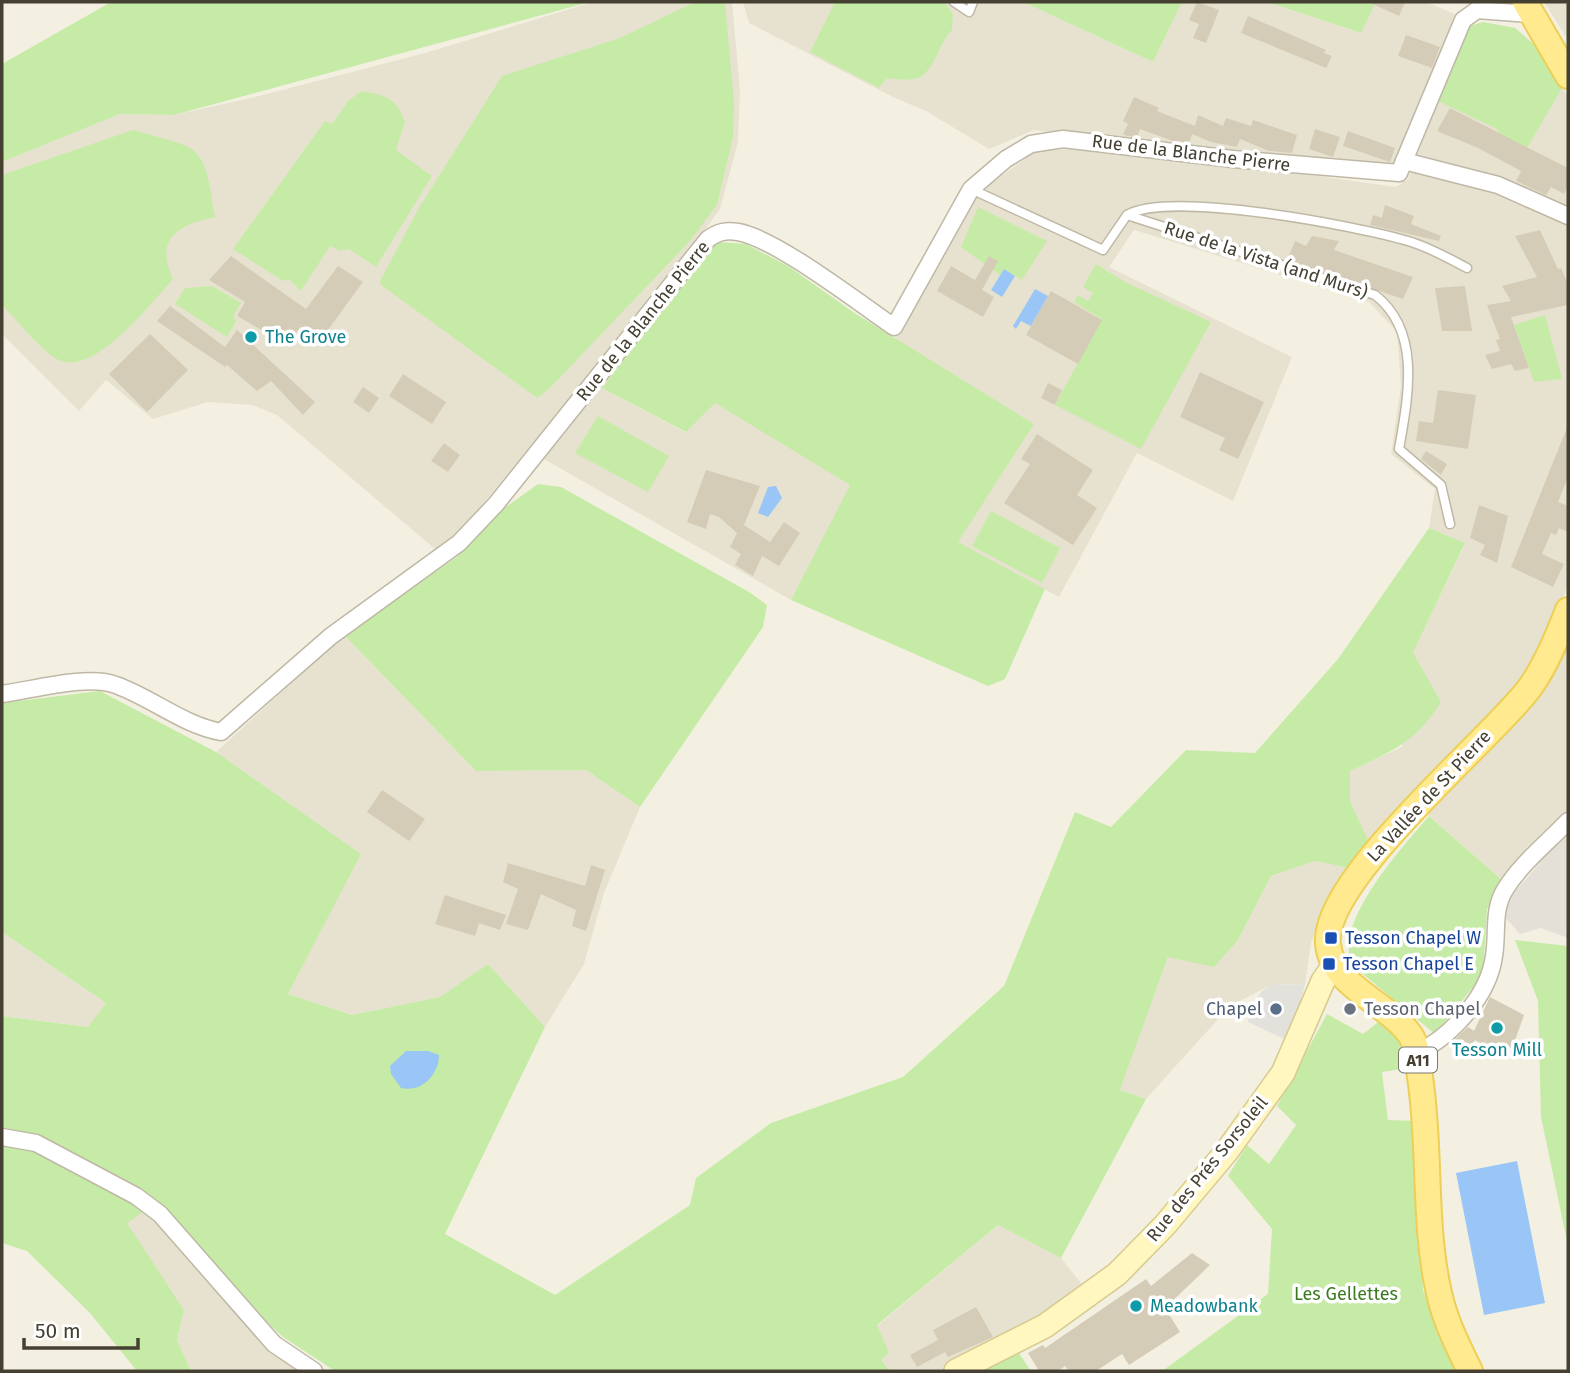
<svg xmlns="http://www.w3.org/2000/svg" width="1570" height="1373" font-family="'Fira Sans',sans-serif">
  <style>
    .residential { fill: #e7e2d0 }
    .industrial { fill: #e4e0d8 }
    .green { fill: #c6eba7 }
    .parking { fill: #e3e1dc }
    .water { fill: #99c6f6 }
    .building { fill: #d5ccb7 }
    .lines { fill: none; stroke-linecap: round; stroke-linejoin: round }
    .lane-casing { stroke: #bfb8a5; stroke-width: 11 }
    .street-casing { stroke: #bfb8a5; stroke-width: 19 }
    .secondary-casing { stroke: #d6cb8e; stroke-width: 26 }
    .primary-casing { stroke: #edcf57; stroke-width: 28 }
    .lane { stroke: #fff; stroke-width: 8 }
    .street { stroke: #fff; stroke-width: 16 }
    .secondary { stroke: #fff6c0; stroke-width: 23 }
    .primary { stroke: #ffea8f; stroke-width: 24 }
    .culture-dot { fill: #0f9aa8; stroke: #fff; stroke-width: 2.5 }
    .transit-dot { fill: #1a4fb4; stroke: #fff; stroke-width: 2.5 }
    .service-dot { fill: #5c6f8a; stroke: #fff; stroke-width: 2.5 }
    .worship-dot { fill: #6b7280; stroke: #fff; stroke-width: 2.5 }
    .labels { text-anchor: middle; stroke-width: 7; stroke-linejoin: round; paint-order: stroke }
    .shield { fill: #fff; stroke: #7d7970; stroke-width: 2 }
    .shield-label { font-size: 16px; font-weight: bold; fill: #454032 }
    .street-label { font-size: 18px; fill: #454032; stroke: #fff }
    .culture-label { font-size: 18px; fill: #0d838f; stroke: #fff; text-anchor: start }
    .transit-label { font-size: 18px; fill: #164399; stroke: #fff; text-anchor: start }
    .service-label { font-size: 18px; fill: #4e5e75; stroke: #fff; text-anchor: end }
    .worship-label { font-size: 18px; fill: #5b616d; stroke: #fff; text-anchor: start }
    .park-label { font-size: 18px; fill: #3a7b22; stroke: #fff }
  </style>
  <rect width="100%" height="100%" fill="#f3f0e2"/>
  <g class="residential">
    <path d="M593,2H732L740,90L738,142L720,209L686,256L455,538L435,549L277,415L252,405L208,402L153,419L106,380L79,411L2,334V162L120,114L174,115L259,96L425,53Z"/>
    <path d="M743,2H1023L1153,62L1182,2H1267L1360,33L1376,2H1426L1455,14L1392,175L1034,130L989,149L926,111L893,97L749,23Z"/>
    <path d="M1544,2H1568V40Z"/>
    <path d="M1483,22L1515,28L1539,50L1568,97V586L1535,659L1478,730L1370,844L1350,801V771L1402,747L1413,653L1465,544L1429,528L1435,489L1391,454L1401,386L1397,332L1369,302L1134,230L1109,267L1292,357L1233,501L1137,453L1059,597L851,486L791,600L542,458L602,388L685,432L714,403L894,341L972,198L1037,150L1118,148L1396,187L1408,179L1467,27Z"/>
    <path d="M1568,623V811L1502,880L1424,811Z"/>
    <path d="M344,635L476,771L586,770L640,807L604,893L584,964L545,1027L488,964L441,997L352,1015L288,994L360,854L216,752Z"/>
    <path d="M1315,861L1349,868L1319,921L1311,943L1305,984L1271,985L1230,1006L1146,1099L1120,1090L1168,957L1238,940L1271,876Z"/>
    <path d="M2,932L106,1003L89,1027L2,1016Z"/>
    <path d="M146,1210L267,1346L306,1371H191L177,1340L184,1310L126,1223Z"/>
    <path d="M998,1225L1061,1258L1084,1287L1020,1333L945,1371H890L881,1360L877,1326Z"/>
  </g>
  <path class="industrial" d="M1568,831V938L1541,928L1520,934L1504,916L1512,895Z"/>
  <g class="green">
    <path d="M111,2H590L174,115L120,114L2,162V64Z"/>
    <path d="M695,2L725,3L734,103L733,137L717,205L689,242L549,389L537,398L381,285L380,281L420,206L502,76L620,38Z"/>
    <path d="M835,2H945L953,15L952,30C938,43 935,74 915,79C906,81 895,78 886,79L879,88L810,52Z"/>
    <path d="M1023,2H1182L1153,62Z"/>
    <path d="M1267,2H1376L1361,33Z"/>
    <path d="M1483,22L1515,28L1536,46L1562,88L1527,148L1500,135L1497,129L1438,101L1467,27Z"/>
    <path d="M362,91C388,96 394,97 405,121L396,150L432,176L376,267L349,249L340,251L330,246L301,291L289,279L283,281L233,249L325,121L332,124L349,100Z"/>
    <path d="M133,130C204,150 203,142 215,217C178,225 154,238 173,279C152,302 91,382 55,358C36,345 18,321 2,305V175Z"/>
    <path d="M978,207L1047,241L1022,280L1004,269L1000,275L961,247Z"/>
    <path d="M718,242L746,244L788,266L856,314L1034,424L958,542L1045,589L1005,679L988,686L791,600L850,485L715,403L686,432L602,388L699,260Z"/>
    <path d="M1096,264L1125,282L1211,322L1141,449L1055,405L1102,319L1074,302L1078,295L1088,301L1093,293L1083,287Z"/>
    <path d="M212,286L241,303L234,315L236,321L227,337L175,304L185,288Z"/>
    <path d="M1545,315L1562,379L1534,382L1514,325Z"/>
    <path d="M598,416L669,456L648,492L575,453Z"/>
    <path d="M538,484L561,487L749,592L767,605L763,627L640,807L586,770L476,771L344,635L457,557L503,509Z"/>
    <path d="M991,511L1060,548L1042,583L972,546Z"/>
    <path d="M1429,528L1465,543L1413,653L1441,702C1416,742 1391,752 1350,771V801L1370,844L1349,868L1315,861L1271,876L1238,940L1214,967L1168,957L1120,1090L1146,1099L1061,1258L998,1225L877,1325L889,1353L881,1360L890,1371H335L283,1337L238,1295L153,1201L44,1138L2,1127V1016L88,1027L106,1003L2,932V703L100,691L216,752L361,854L288,994L352,1015L440,997L488,964L545,1027L445,1234L555,1295L690,1205L696,1178L771,1123L903,1077L1004,986L1075,812L1111,827L1186,750L1255,753L1338,659Z"/>
    <path d="M1429,816L1502,880L1487,909L1483,975L1435,1034L1352,965C1333,922 1402,848 1429,816Z"/>
    <path d="M1515,940L1568,946V1246L1541,1117L1538,1001Z"/>
    <path d="M1327,1014L1363,1034L1381,1020L1401,1040L1409,1068L1382,1072L1388,1120L1416,1121L1423,1291L1461,1371H1157L1165,1369L1268,1294L1272,1229L1228,1176L1247,1145L1269,1164L1296,1125L1277,1106Z"/>
    <path d="M2,1145L38,1152L146,1210L127,1223L184,1310L177,1340L191,1371H137L90,1313L27,1251L2,1243Z"/>
    <path d="M1019,1353L1031,1371H979Z"/>
  </g>
  <path class="parking" d="M1305,984L1291,1042L1248,1022L1252,1004L1262,991L1271,985Z"/>
  <g class="water">
    <path d="M1004,269L1015,276L1002,297L991,290Z"/>
    <path d="M1035,289L1048,296L1031,326L1021,321L1016,329L1013,326Z"/>
    <path d="M776,486L782,498L768,517L758,513L768,487Z"/>
    <path d="M406,1051H428L439,1055C439,1074 422,1093 401,1088L391,1074L390,1066Z"/>
    <path d="M1517,1161L1545,1303L1484,1315L1456,1173Z"/>
  </g>
  <g class="building">
    <path d="M1197,2L1219,10L1206,43L1193,38L1199,24L1189,20Z"/>
    <path d="M1368,2H1405L1399,16Z"/>
    <path d="M1248,16L1326,50L1324,53L1332,56L1326,68L1241,33Z"/>
    <path d="M1406,35L1440,47L1432,68L1398,56Z"/>
    <path d="M1134,97L1159,108L1157,111L1195,126L1198,115L1223,126L1226,118L1251,126L1253,120L1297,135L1292,153L1269,151L1240,139L1237,147L1211,142L1192,134L1193,132L1189,143L1173,141L1140,129L1137,137L1127,136L1123,134L1128,124L1123,121Z"/>
    <path d="M1450,108L1568,168V186L1564,194L1551,187L1546,195L1516,181L1521,171L1478,148L1437,131Z"/>
    <path d="M1315,129L1340,137L1333,157L1309,149Z"/>
    <path d="M1348,131L1395,148L1390,162L1343,146Z"/>
    <path d="M1385,205L1414,216L1411,224L1441,236L1439,241L1370,225L1373,215L1382,218Z"/>
    <path d="M1540,230L1558,269L1561,268L1568,284V305L1511,317L1529,368L1515,371L1511,364L1492,369L1485,355L1500,351L1496,340L1500,339L1487,305L1511,301L1502,286L1537,277L1515,236Z"/>
    <path d="M1312,236L1339,241L1334,250L1413,277L1403,299L1287,260L1295,241L1306,246Z"/>
    <path d="M231,256L306,309L338,266L363,282L322,338L300,327L288,345L237,316L245,302L209,280Z"/>
    <path d="M989,256L998,261L982,290L994,297L983,317L937,291L951,266L975,280Z"/>
    <path d="M1465,286L1472,331H1442L1435,288Z"/>
    <path d="M1051,291L1102,320L1078,364L1026,335Z"/>
    <path d="M170,306L225,347L237,330L315,402L303,415L271,381L257,391L227,365L225,367L157,321Z"/>
    <path d="M150,334L188,370L147,412L109,374Z"/>
    <path d="M1200,372L1264,402L1238,459L1219,450L1225,438L1180,417Z"/>
    <path d="M403,374L446,402L432,424L389,396Z"/>
    <path d="M1048,383L1062,390L1055,405L1041,398Z"/>
    <path d="M363,387L379,398L369,413L353,402Z"/>
    <path d="M1438,390L1476,395L1468,449L1416,441L1419,421L1433,423Z"/>
    <path d="M1568,425V477L1558,502L1568,506V532L1559,528L1556,535L1551,533L1542,554L1564,564L1553,587L1511,567Z"/>
    <path d="M1037,434L1093,470L1077,495L1097,508L1073,545L1004,503L1030,464L1021,459Z"/>
    <path d="M444,443L460,455L448,472L431,461Z"/>
    <path d="M1426,451L1447,464L1441,475L1421,459Z"/>
    <path d="M706,470L760,486L744,525L770,542L784,522L800,533L779,566L762,556L753,576L735,565L741,554L730,547L737,533L719,517L710,514L706,529L687,522Z"/>
    <path d="M1479,505L1508,516L1497,563L1480,555L1485,545L1470,538Z"/>
    <path d="M382,790L425,819L409,841L367,812Z"/>
    <path d="M508,863L585,886L591,865L605,870L586,931L572,926L576,910L541,894L528,930L506,924L518,889L503,882Z"/>
    <path d="M445,895L506,915L500,930L479,923L475,936L435,924Z"/>
    <path d="M1490,997L1524,1015L1512,1049L1502,1043L1496,1052L1475,1040L1464,1056L1450,1044L1468,1027L1474,1031Z"/>
    <path d="M1192,1253L1210,1265L1165,1308L1180,1332L1129,1365L1122,1354L1096,1371H1069L1065,1366L1058,1371H1039L1028,1353L1043,1345L1045,1348L1146,1279L1151,1286Z"/>
    <path d="M976,1307L993,1337L948,1357L945,1352L917,1367L910,1355L938,1340L933,1330Z"/>
  </g>
  <g class="lines">
    <defs>
      <g id="lane">
        <path d="M954,2L969,12L973,2"/>
        <path d="M971,189L1103,250L1127,215L1375,295C1422,331 1408,398 1399,449L1441,485L1450,524"/>
        <path d="M1127,215C1170,190 1357,226 1408,241C1429,247 1448,258 1467,268"/>
      </g>
      <g id="street">
        <path d="M1404,161L1498,185L1568,216"/>
        <path d="M2,694C32,690 88,674 116,685C152,698 183,725 221,732L331,636L459,543L496,504L708,239C718,232 725,230 738,232C775,238 859,303 894,327L971,189L1006,159L1031,144L1063,139L1233,159L1399,173L1463,20L1477,10L1529,14"/>
        <path d="M1417,1053C1452,1036 1489,995 1494,956C1498,932 1492,909 1506,888C1521,864 1548,842 1568,821"/>
        <path d="M2,1137L36,1143L136,1196L160,1214L274,1344L314,1371"/>
      </g>
      <path id="secondary" d="M956,1371L1045,1326L1117,1274L1165,1225L1227,1151L1283,1073L1323,981L1334,965"/>
      <g id="primary">
        <path d="M1525,2L1568,76"/>
        <path d="M1470,1371C1458,1346 1445,1321 1439,1293C1423,1223 1431,1148 1420,1077C1418,1064 1418,1047 1411,1036C1389,1003 1332,987 1328,944C1321,881 1487,743 1528,690C1545,668 1558,636 1568,610"/>
      </g>
    </defs>
    <use href="#lane" class="lane-casing"/>
    <use href="#street" class="street-casing"/>
    <use href="#secondary" class="secondary-casing"/>
    <use href="#primary" class="primary-casing"/>
    <use href="#lane" class="lane"/>
    <use href="#street" class="street"/>
    <use href="#secondary" class="secondary"/>
    <use href="#primary" class="primary"/>
  </g>
  <g class="culture-dot">
    <circle cx="251" cy="337" r="7"/>
    <circle cx="1497" cy="1028" r="7"/>
    <circle cx="1136" cy="1306" r="7"/>
  </g>
  <g class="transit-dot">
    <rect x="1324" y="931" width="14" height="14" rx="3.5"/>
    <rect x="1322" y="957" width="14" height="14" rx="3.5"/>
  </g>
  <circle class="service-dot" cx="1276" cy="1009" r="7"/>
  <circle class="worship-dot" cx="1350" cy="1009" r="7"/>
  <g class="labels">
    <rect class="shield" x="1399" y="1047.5" width="38" height="25" rx="5"/>
    <g class="shield-label">
      <text x="1418" y="1066">A11</text>
    </g>
    <g class="street-label">
      <text transform="translate(1191 153) rotate(7)" y="6">Rue de la Blanche Pierre</text>
      <text transform="translate(1266 260) rotate(18)" y="6">Rue de la Vista (and Murs)</text>
      <text transform="translate(643 321) rotate(-51)" y="6">Rue de la Blanche Pierre</text>
      <text transform="translate(1429 796) rotate(-47)" y="6">La Vallée de St Pierre</text>
      <text transform="translate(1207 1169) rotate(-51)" y="6">Rue des Prés Sorsoleil</text>
    </g>
    <g class="culture-label">
      <text x="265" y="343">The Grove</text>
      <text x="1497" y="1056" text-anchor="middle">Tesson Mill</text>
      <text x="1150" y="1312">Meadowbank</text>
    </g>
    <g class="transit-label">
      <text x="1345" y="944">Tesson Chapel W</text>
      <text x="1343" y="970">Tesson Chapel E</text>
    </g>
    <g class="service-label">
      <text x="1262" y="1015">Chapel</text>
    </g>
    <g class="worship-label">
      <text x="1364" y="1015">Tesson Chapel</text>
    </g>
    <g class="park-label">
      <text x="1346" y="1300">Les Gellettes</text>
    </g>
  </g>
  <rect width="1570" height="1373" fill="none" stroke="#454032" stroke-width="7"/>
  <path d="M24 1338v10h114v-10" fill="none" stroke="#454032" stroke-width="3.5"/>
  <text x="35" y="1338" font-size="21" fill="#454032" stroke="#ffffff" stroke-width="5" paint-order="stroke">50 m</text>
</svg>
